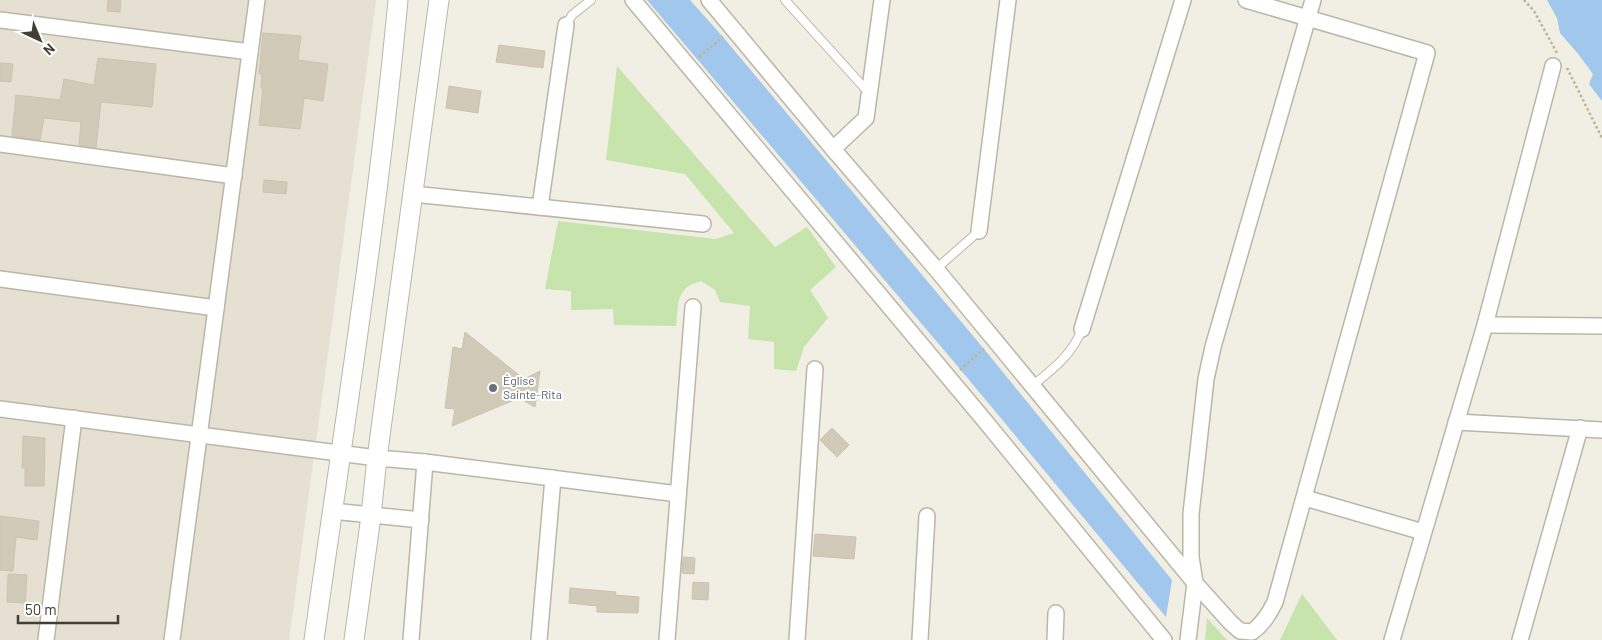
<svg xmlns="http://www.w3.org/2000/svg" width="1602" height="640" font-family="Barlow,sans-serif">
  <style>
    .residential { fill: #e5e0d2 }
    .green { fill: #c7e4ad }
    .water { fill: #a1c7ed }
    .building { fill: #d2cab9; stroke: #cdc3ad }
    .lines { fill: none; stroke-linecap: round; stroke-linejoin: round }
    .service-casing { stroke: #bcb6a7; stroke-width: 10 }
    .minor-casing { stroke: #bcb6a7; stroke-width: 18 }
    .tertiary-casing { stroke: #bcb6a7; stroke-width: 21 }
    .path { stroke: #bdb398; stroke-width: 2.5; stroke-dasharray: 2.5 2.5; stroke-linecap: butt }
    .service { stroke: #fff; stroke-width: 8 }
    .minor { stroke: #fff; stroke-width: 15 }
    .tertiary { stroke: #fff; stroke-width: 19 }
    .worship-dot { fill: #6b7280; stroke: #fff; stroke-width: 2 }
    .labels { text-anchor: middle; stroke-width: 4; stroke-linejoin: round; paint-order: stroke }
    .worship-label { font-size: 12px; fill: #5b616d; stroke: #fff; text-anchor: start }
  </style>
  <rect width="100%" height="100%" fill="#f1eee4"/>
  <path class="residential" d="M0,0H376L289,640H0Z"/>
  <g class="green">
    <path d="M617,66L775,247L807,227L836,267L810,290L828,318L804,347L796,371L774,369V342L748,339L750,306L720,302L715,290L701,281C675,288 679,303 676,326L614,325L613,309L571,310V291L545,289L558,221L716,239L734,233L685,174L606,160Z"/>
    <path d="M1302,594L1337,640H1280Z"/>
    <path d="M1207,618L1227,640H1205Z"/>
  </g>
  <g class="water">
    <path d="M647,0H690L723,37L984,349L1172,580L1166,617L960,369Z"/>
    <path d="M1547,0H1602V101L1589,84L1593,74L1579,55L1560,33L1557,18Z"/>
  </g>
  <g class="building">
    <path d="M108,0H121L120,12L107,11Z"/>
    <path d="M263,33L301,36L298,60L328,64L323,101L304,98L300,129L259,125L263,88H261L262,74H259Z"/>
    <path d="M499,45L545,51L543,68L496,62Z"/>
    <path d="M98,58L156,64L152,107L101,102L96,148L79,145L81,122L44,118L40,140L12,136L16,95L60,100L64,79L94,85Z"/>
    <path d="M0,63L13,64L11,82L0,81Z"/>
    <path d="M449,86L481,91L478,113L446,108Z"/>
    <path d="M264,180L287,182L286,194L263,192Z"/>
    <path d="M465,332L524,379L540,371L535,407L519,398L452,426L455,409L445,408L453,347L462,349Z"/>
    <path d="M832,428L849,445L837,457L820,440Z"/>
    <path d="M23,436L45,438L44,486H25V468H22Z"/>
    <path d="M0,516L39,521L37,540L16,537L13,571L0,570Z"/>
    <path d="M815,534L856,537L854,559L813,556Z"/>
    <path d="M683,557L695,558L694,574L682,573Z"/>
    <path d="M8,574L27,575L25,603L7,602Z"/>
    <path d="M693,582L709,583L708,600L692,599Z"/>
    <path d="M570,588L616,592L615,595L639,597L638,613L597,612V606L569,603Z"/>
  </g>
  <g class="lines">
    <defs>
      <g id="service">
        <path d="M785,0L869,93"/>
        <path d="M566,25L572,15L591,0"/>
        <path d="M936,269L979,231"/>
        <path d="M1032,386C1053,369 1072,355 1082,329"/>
      </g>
      <g id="minor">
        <path d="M633,0L985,421L1164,640"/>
        <path d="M709,0L833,149L936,269L1195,583L1230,622L1240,631L1252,632C1263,624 1269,614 1275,602L1427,53L1246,0"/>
        <path d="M0,20L250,52"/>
        <path d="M0,144L234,176"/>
        <path d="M833,149L866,118L882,0"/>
        <path d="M413,194L703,224"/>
        <path d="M540,207L566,25"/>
        <path d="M979,231L1008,0"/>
        <path d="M0,279L216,308"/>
        <path d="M1485,325L1602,326"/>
        <path d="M1082,329L1183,0"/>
        <path d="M0,409L377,458L425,462L678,494"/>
        <path d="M1456,422L1602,430"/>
        <path d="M1305,498L1423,532"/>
        <path d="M332,511L421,520"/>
        <path d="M46,640L74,418"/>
        <path d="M172,640L257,0"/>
        <path d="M411,640L425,462"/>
        <path d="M539,640L553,478"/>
        <path d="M667,640L693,307"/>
        <path d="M797,640L815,369"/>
        <path d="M920,640L927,516"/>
        <path d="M1055,640L1056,613"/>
        <path d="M1188,640L1195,583L1191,557V514L1206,379L1213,347L1313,0"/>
        <path d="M1392,640L1485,325L1553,66"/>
        <path d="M1520,640L1580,428"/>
      </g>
      <g id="tertiary">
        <path d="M314,640C344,427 378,214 398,0"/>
        <path d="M354,640L371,516L377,458L439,0"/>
      </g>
    </defs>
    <use href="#service" class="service-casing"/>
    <use href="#minor" class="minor-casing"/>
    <use href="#tertiary" class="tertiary-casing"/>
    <g class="path">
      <path d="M1524,0L1534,11L1557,53"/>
      <path d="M699,57L723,37"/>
      <path d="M1567,68L1602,138"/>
      <path d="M960,370L984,349"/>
    </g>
    <use href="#service" class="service"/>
    <use href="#minor" class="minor"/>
    <use href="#tertiary" class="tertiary"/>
  </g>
  <circle class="worship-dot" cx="493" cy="388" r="5"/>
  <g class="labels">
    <g class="worship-label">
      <text x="503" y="385">Église<tspan x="503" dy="14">Sainte-Rita</tspan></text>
    </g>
  </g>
  <g transform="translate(40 40) rotate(136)" stroke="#ffffff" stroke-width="4" paint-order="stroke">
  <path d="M0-4L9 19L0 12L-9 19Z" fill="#433e34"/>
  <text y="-8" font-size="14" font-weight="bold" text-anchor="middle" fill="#433e34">N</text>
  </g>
  <path d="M18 615v8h100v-8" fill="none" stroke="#433e34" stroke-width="2.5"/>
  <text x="25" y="615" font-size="15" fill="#433e34" stroke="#ffffff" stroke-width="4" paint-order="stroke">50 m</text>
</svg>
